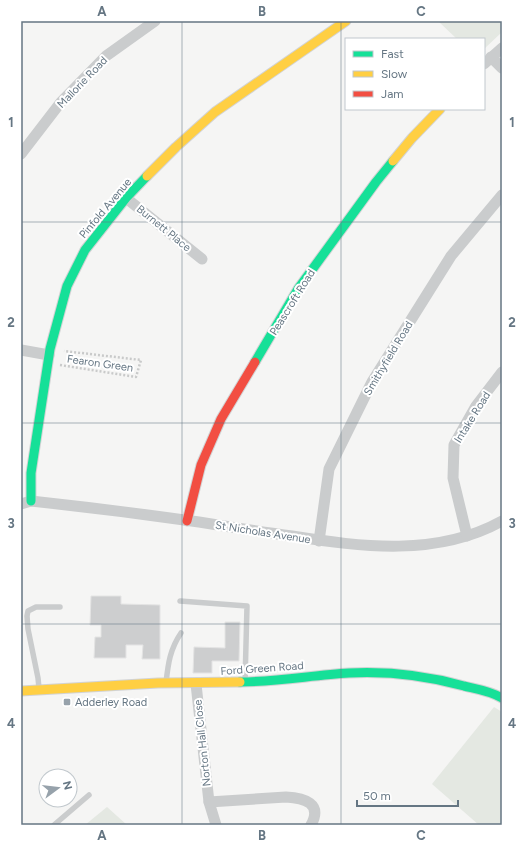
<svg xmlns="http://www.w3.org/2000/svg" width="523" height="846" font-family="Figtree,sans-serif">
  <style>
    .green { fill: #e4e8e2 }
    .building { fill: #cdcecf; stroke: #e4e4e4 }
    .lines { fill: none; stroke-linecap: round; stroke-linejoin: round }
    .fast-casing { stroke: #d2d3d4; stroke-width: 11 }
    .slow-casing { stroke: #d2d3d4; stroke-width: 11 }
    .jam-casing { stroke: #d2d3d4; stroke-width: 11 }
    .path { stroke: #c9caca; stroke-width: 2.5; stroke-dasharray: 2 2; stroke-linecap: butt }
    .lane { stroke: #cacccd; stroke-width: 5.5 }
    .street { stroke: #cacccd; stroke-width: 11 }
    .fast { stroke: #16e098; stroke-width: 9 }
    .slow { stroke: #ffcf43; stroke-width: 9 }
    .jam { stroke: #f24e42; stroke-width: 9 }
    .grid { fill: none; stroke: #657683; stroke-width: 1; stroke-opacity: 0.55 }
    .poi-dot { fill: #97a2ab; stroke: #fff; stroke-width: 1.5 }
    .labels { text-anchor: middle; stroke-width: 4; stroke-linejoin: round; paint-order: stroke }
    .street-label { font-size: 11px; fill: #657683; stroke: #fff }
    .poi-label { font-size: 11px; fill: #657683; stroke: #fff; text-anchor: start }
    .neatline { fill: none; stroke: #657683; stroke-width: 1.5 }
    .grid-label { font-size: 13px; text-anchor: middle; font-weight: bold; fill: #657683 }
  </style>
  <rect width="100%" height="100%" fill="#f5f5f4"/>
  <g class="green">
    <path d="M438,21H502V32L484,49V39H457Z"/>
    <path d="M494,707L502,712V825H479L432,784Z"/>
    <path d="M107,807L127,825H85Z"/>
  </g>
  <g class="building">
    <path d="M91,596H121V604L160,605V659H142L143,645H126V658H94L95,637H101V625H90Z"/>
    <path d="M225,622H240L239,661H212V673H193L194,647L225,648Z"/>
  </g>
  <g class="lines">
    <defs>
      <g id="fast">
        <path d="M255,362L298,289L376,182L393,161"/>
        <path d="M31,501V473L50,349L67,286L85,250L126,198L147,176"/>
        <path d="M240,682C277,682 313,675 349,673C388,671 428,676 464,686C477,689 491,691 502,698"/>
      </g>
      <g id="slow">
        <path d="M393,161L412,138L440,109"/>
        <path d="M147,176L176,147L215,112L346,21"/>
        <path d="M21,691L158,683L240,682"/>
      </g>
      <path id="jam" d="M187,521L201,465L221,419L255,362"/>
    </defs>
    <use href="#fast" class="fast-casing"/>
    <use href="#slow" class="slow-casing"/>
    <use href="#jam" class="jam-casing"/>
    <path class="path" d="M60,365L136,377L141,360L64,351"/>
    <g class="lane">
      <path d="M180,601L247,606L245,682"/>
      <path d="M166,683C168,664 170,649 181,633"/>
      <path d="M39,688L38,678L28,629L27,616L28,611L36,607H60"/>
      <path d="M54,825L89,795"/>
    </g>
    <g class="street">
      <path d="M491,57L502,68"/>
      <path d="M484,64L502,48"/>
      <path d="M21,154L61,102L106,56L155,21"/>
      <path d="M126,198L202,259"/>
      <path d="M21,350L49,355"/>
      <path d="M21,504L31,501C87,507 143,514 199,522C230,527 261,532 292,536C362,547 437,557 502,521"/>
      <path d="M467,536L453,478L454,445L476,406L502,372"/>
      <path d="M319,541L329,469L372,382L451,256L502,195"/>
      <path d="M196,684L209,802L216,825"/>
      <path d="M209,802L286,797C304,798 323,803 311,825"/>
    </g>
    <use href="#fast" class="fast"/>
    <use href="#slow" class="slow"/>
    <use href="#jam" class="jam"/>
  </g>
  <path class="grid" d="M182,21V825M341,21V825M21,222H502M21,423H502M21,624H502"/>
  <rect class="poi-dot" x="63" y="698" width="8" height="8" rx="2"/>
  <g class="labels">
    <g class="street-label">
      <text transform="translate(82 82) rotate(-46)" y="4">Mallorie Road</text>
      <text transform="translate(105 208) rotate(-50)" y="4">Pinfold Avenue</text>
      <text transform="translate(164 228) rotate(39)" y="4">Burnett Place</text>
      <text transform="translate(292 302) rotate(-58)" y="4">Peascroft Road</text>
      <text transform="translate(388 358) rotate(-59)" y="4">Smithyfield Road</text>
      <text transform="translate(100 363) rotate(8)" y="4">Fearon Green</text>
      <text transform="translate(472 417) rotate(-58)" y="4">Intake Road</text>
      <text transform="translate(263 532) rotate(9)" y="4">St Nicholas Avenue</text>
      <text transform="translate(262 668) rotate(-4)" y="4">Ford Green Road</text>
      <text transform="translate(202 743) rotate(-96)" y="4">Norton Hall Close</text>
    </g>
    <g class="poi-label">
      <text x="75" y="706">Adderley Road</text>
    </g>
  </g>
  <rect width="523" height="846" fill="none" stroke="#ffffff" stroke-width="44"/>
  <rect x="345" y="38" width="140" height="72" fill="#ffffff" stroke="#c1c8cd"/>
  <rect x="353" y="51" width="20" height="6" fill="#16e098" stroke="#c1c8cd"/>
  <text x="381" y="58" font-size="12" fill="#657683">Fast</text>
  <rect x="353" y="71" width="20" height="6" fill="#ffcf43" stroke="#c1c8cd"/>
  <text x="381" y="78" font-size="12" fill="#657683">Slow</text>
  <rect x="353" y="91" width="20" height="6" fill="#f24e42" stroke="#c1c8cd"/>
  <text x="381" y="98" font-size="12" fill="#657683">Jam</text>
  <g transform="translate(58 788) rotate(75)"><circle r="19" fill="#ffffff" stroke="#c1c8cd"/>
  <path d="M0-3L7 15L0 10L-7 15Z" fill="#97a2ab"/>
  <text y="-6" font-size="11" font-weight="bold" text-anchor="middle" fill="#657683">N</text>
  </g>
  <path d="M357 800v6h101v-6" fill="none" stroke="#657683" stroke-width="2"/>
  <text x="363" y="800" font-size="12" fill="#657683" stroke="#ffffff" stroke-width="3" paint-order="stroke">50 m</text>
  <rect x="22" y="22" width="479" height="802" class="neatline"/>
  <g class="grid-label">
    <text x="102" y="16">A</text>
    <text x="262" y="16">B</text>
    <text x="421" y="16">C</text>
    <text x="11" y="127">1</text>
    <text x="512" y="127">1</text>
    <text x="11" y="327">2</text>
    <text x="512" y="327">2</text>
    <text x="11" y="528">3</text>
    <text x="512" y="528">3</text>
    <text x="11" y="728">4</text>
    <text x="512" y="728">4</text>
    <text x="102" y="840">A</text>
    <text x="262" y="840">B</text>
    <text x="421" y="840">C</text>
  </g>
</svg>
